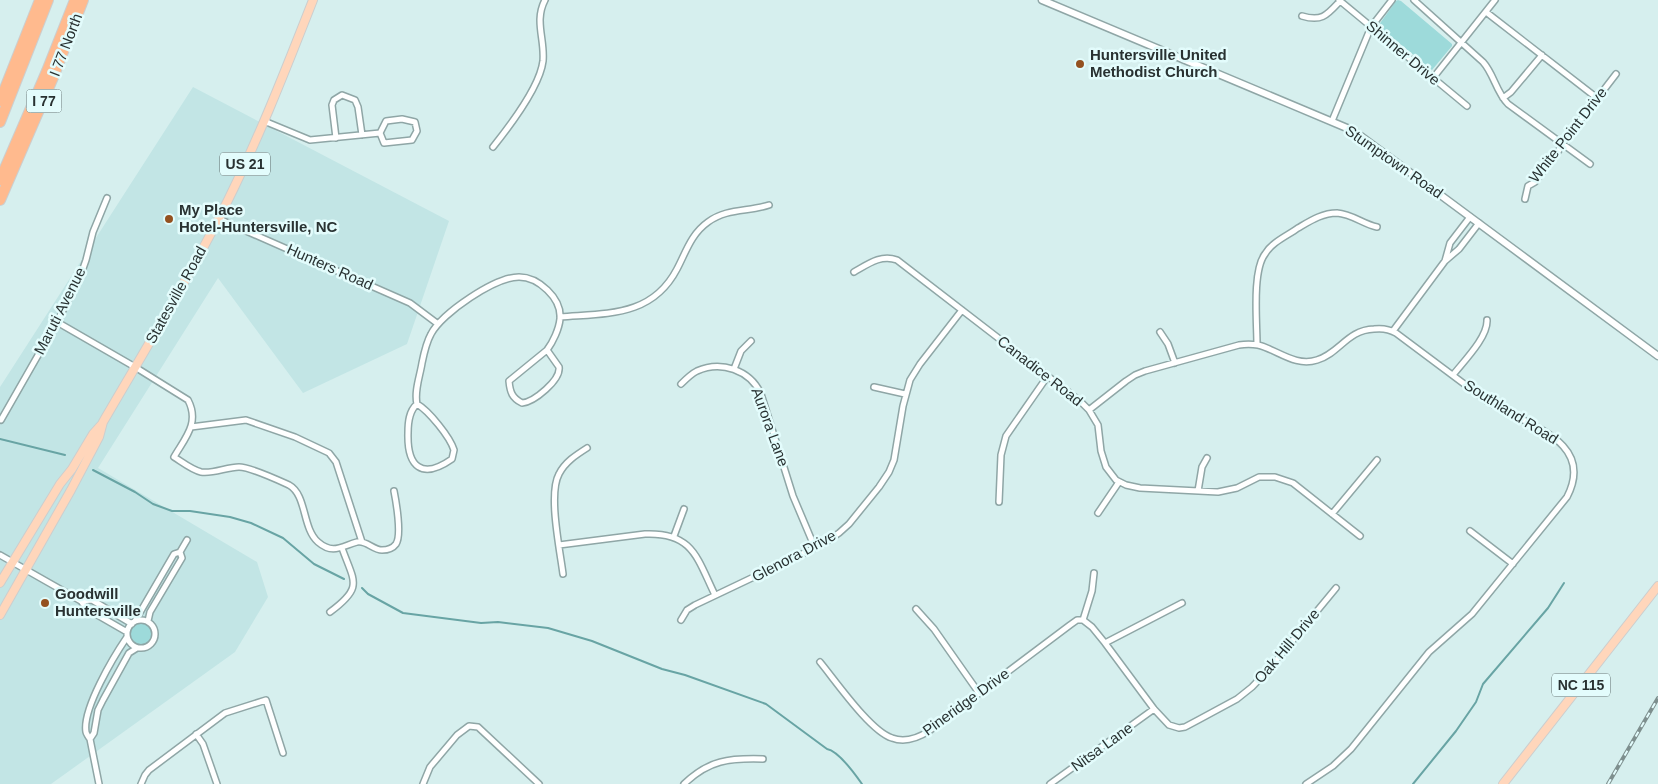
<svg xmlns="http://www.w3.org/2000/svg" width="1658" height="784" viewBox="0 0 1658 784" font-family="Arial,sans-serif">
  <rect width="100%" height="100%" fill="#d6efee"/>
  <path fill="#c2e5e5" d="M193 87 449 221 407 344 303 393 218 278 98 468 257 562 268 597 235 652 51 784H0V387Z"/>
  <path fill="#9ddada" d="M1398 0 1401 1 1452 44V46L1432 70 1378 26 1396 1Z
    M127 634a14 14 0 1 1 28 0a14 14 0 1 1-28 0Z"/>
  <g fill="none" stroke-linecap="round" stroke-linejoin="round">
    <path stroke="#68a4a4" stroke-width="2" d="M0 439 65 455
      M93 470 135 492 153 504 172 511H190L230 517 251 523 283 538 314 564 344 579
      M362 588 368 594 403 613 481 623 498 622 548 628 592 641 662 669 685 675 766 704 827 749C838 751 855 774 862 784
      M1413 784 1456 731 1476 702 1483 684 1548 608 1564 583"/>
    <defs>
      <path id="minor" d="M1339 0 1467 106
        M1414 0 1483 62C1494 74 1496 92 1508 104L1590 164
        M1486 12 1597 98
        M1302 16C1322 22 1327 15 1340 1
        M1433 78 1495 0
        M1503 98 1511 92 1542 55
        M264 121 310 140 380 133 384 143 412 140 417 131 415 122 402 119 386 121 380 133
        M1332 121 1371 27 1392 0
        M336 138 332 105 334 100 342 95 355 100 358 107 362 135
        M493 147C509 127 540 86 543 61 545 39 534 21 545 0
        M1525 199 1528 186 1535 182 1559 150 1563 143 1616 74
        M219 219 410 303 438 324
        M1445 261 1450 243 1470 217
        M854 272C868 264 881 254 897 260L1080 401 1089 410 1098 425 1101 451 1106 467 1116 480 1126 485 1140 488 1218 492 1237 488 1259 477H1275L1293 483 1360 536
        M560 317C607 313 652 317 677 269 686 252 691 234 708 222 727 208 748 212 769 205
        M57 322 135 367 188 400C200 423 185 438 174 457 182 462 192 470 201 472 213 474 227 467 239 467 250 467 278 480 289 485 307 495 302 528 318 542 333 555 342 546 357 542 366 540 373 550 382 550 387 550 393 548 396 544 402 535 396 501 394 491
        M1393 331 1445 261 1459 249 1479 223
        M1160 332 1168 344 1175 363
        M1257 345C1257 322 1252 271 1265 254 1272 242 1287 236 1298 228 1310 221 1322 213 1337 213 1352 214 1363 224 1377 227
        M547 350 559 367C561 380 534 402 522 403 512 398 510 392 509 381Z
        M734 369 741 351 751 341
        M1453 375C1464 361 1488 337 1487 320
        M681 384C686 379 691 374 697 371 721 360 750 370 761 394L793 496 815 548
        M874 387 905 394
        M417 404C414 391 420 376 422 363 424 353 426 343 431 334 442 313 495 277 519 277 538 277 562 298 560 319 559 329 553 342 547 350
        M417 404C429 411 450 437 454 450L452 459C422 480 407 467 408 433 408 422 409 411 417 404Z
        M1089 410 1126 381 1135 375 1145 371 1239 345C1245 344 1252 344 1258 345 1278 350 1295 367 1317 360 1340 353 1347 330 1374 329 1382 328 1389 329 1396 333L1487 401C1522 424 1597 439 1567 497L1472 614 1429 652 1351 749 1333 766 1306 784
        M1 420 57 322 80 277 86 260 93 232 107 198
        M191 427 246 420 295 437 329 453 336 462 362 542
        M1198 491 1202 467 1207 458
        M999 502 1001 455 1006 436 1047 377
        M1098 513 1119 482
        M1332 514 1377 460
        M1470 531 1513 564
        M674 536 684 509
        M559 545 645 534C693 532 697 558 715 595
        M180 552 187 540
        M0 555 81 601 87 609 127 632
        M563 574C560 550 548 494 559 474 565 462 576 455 587 448
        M81 601 92 600 132 624
        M916 609 934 629 979 693
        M330 612C364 587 354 582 342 548
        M127 634a14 14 0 1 1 28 0a14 14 0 1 1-28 0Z
        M681 620 687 610 695 605 823 544 839 533 849 524 879 487 889 472 894 460 903 406 910 380 920 364 962 310
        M1083 620 1092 627 1105 643 1154 709 1169 725 1179 728 1185 727 1200 719 1237 699 1252 687 1270 668 1336 588
        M1083 620 1092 591 1094 573
        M135 621 174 554 180 552 182 558 150 612 148 621
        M1105 643 1182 603
        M820 662C835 680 870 731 892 738 905 743 918 738 929 731L1070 625 1077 620H1083
        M196 734 203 744 217 784
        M90 739 94 733 98 710 103 700 129 653 137 648
        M99 784 90 739C89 738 86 733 86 732 82 709 114 656 127 637
        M141 784 145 775 149 770 225 713 266 700 283 753
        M423 784 430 767 457 735 469 726 478 727 539 784
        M684 784C709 760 729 758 763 759
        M1050 784 1154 709"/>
      <path id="tertiary" d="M1042 0 1354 131 1658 356"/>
      <path id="primary" d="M0 583 60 484 72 469 93 434 102 424
        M0 615 71 490 99 437 103 422C142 355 183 288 219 218 255 148 284 74 313 0
        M1503 784 1658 586"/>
      <path id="motorway" d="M0 101 40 0
        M0 122 48 0
        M0 180 47 71 75 0
        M0 200 54 75 83 0"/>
    </defs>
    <use href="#minor" stroke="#8fa6a6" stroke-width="8"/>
    <use href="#tertiary" stroke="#8fa6a6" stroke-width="9"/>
    <use href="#primary" stroke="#cccece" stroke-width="10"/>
    <use href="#motorway" stroke="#cccece" stroke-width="12"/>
    <use href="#minor" stroke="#fff" stroke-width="5"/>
    <use href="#tertiary" stroke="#fff" stroke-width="6"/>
    <use href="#primary" stroke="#ffd6bb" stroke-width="8"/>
    <use href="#motorway" stroke="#ffba8e" stroke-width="10"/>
    <defs>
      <path id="rail" d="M1608 784 1658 698"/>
    </defs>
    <use href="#rail" stroke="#7e8f8e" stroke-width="4"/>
    <use href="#rail" stroke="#e3fcfc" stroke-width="2" stroke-dasharray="5.5" stroke-linecap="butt"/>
  </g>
  <g fill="#945120" stroke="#e3fcfc" stroke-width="2">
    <circle cx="1080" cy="64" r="5"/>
    <circle cx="169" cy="219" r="5"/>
    <circle cx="45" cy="603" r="5"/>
  </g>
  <g text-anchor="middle" stroke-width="5" stroke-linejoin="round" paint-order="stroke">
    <g fill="#e3fcfc" stroke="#616f6f" stroke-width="1">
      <rect x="26.5" y="89.5" width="35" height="23" rx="4"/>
      <rect x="220" y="152.5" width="50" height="23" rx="4"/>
      <rect x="1552" y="673.5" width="58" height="23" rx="4"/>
    </g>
    <g font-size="14" font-weight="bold" fill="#293232">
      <text x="44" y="106">I 77</text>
      <text x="245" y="169">US 21</text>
      <text x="1581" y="690">NC 115</text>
    </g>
    <g font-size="15" fill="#293232" stroke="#e3fcfc">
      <text transform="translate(66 45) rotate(-69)" y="5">I 77 North</text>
      <text transform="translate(1403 53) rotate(40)" y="5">Shinner Drive</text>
      <text transform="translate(1568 135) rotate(-52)" y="5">White Point Drive</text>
      <text transform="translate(1394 162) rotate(35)" y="5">Stumptown Road</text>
      <text transform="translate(330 267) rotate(24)" y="5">Hunters Road</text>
      <text transform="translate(176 295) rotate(-61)" y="5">Statesville Road</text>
      <text transform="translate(60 311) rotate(-63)" y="5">Maruti Avenue</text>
      <text transform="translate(1040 371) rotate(38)" y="5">Canadice Road</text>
      <text transform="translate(1511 412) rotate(32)" y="5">Southland Road</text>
      <text transform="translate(770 427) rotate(70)" y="5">Aurora Lane</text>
      <text transform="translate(794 556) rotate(-28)" y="5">Glenora Drive</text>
      <text transform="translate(1287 646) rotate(-50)" y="5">Oak Hill Drive</text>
      <text transform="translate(966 702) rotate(-36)" y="5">Pineridge Drive</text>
      <text transform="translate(1102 747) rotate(-36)" y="5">Nitsa Lane</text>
    </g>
    <g font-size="15" font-weight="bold" fill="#293232" stroke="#e3fcfc" text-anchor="start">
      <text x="1090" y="60">Huntersville United<tspan x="1090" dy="17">Methodist Church</tspan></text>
      <text x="179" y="215">My Place<tspan x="179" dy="17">Hotel-Huntersville, NC</tspan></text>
      <text x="55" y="599">Goodwill<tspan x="55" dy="17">Huntersville</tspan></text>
    </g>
  </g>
</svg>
